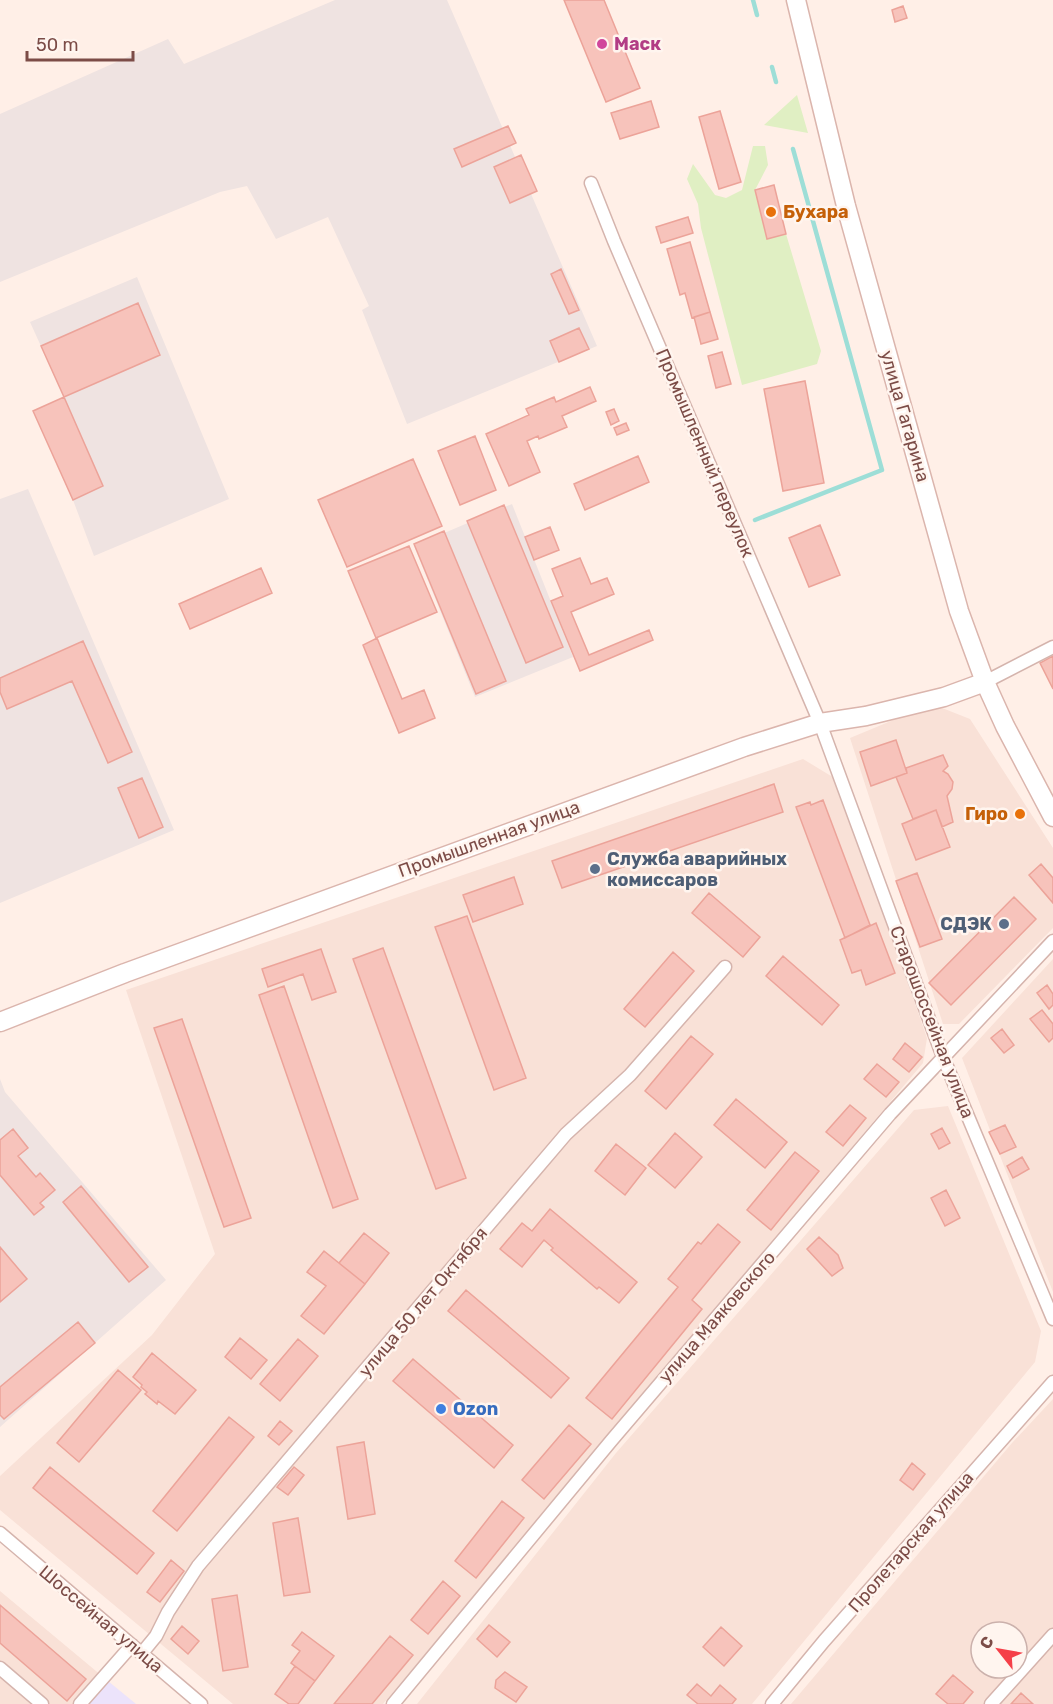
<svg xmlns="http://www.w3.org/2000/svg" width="1053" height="1704" viewBox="0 0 1053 1704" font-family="Rubik,sans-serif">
  <rect width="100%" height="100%" fill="#ffefe7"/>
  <path fill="#f9e1d7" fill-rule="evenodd" d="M932 704 970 719 1053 848V928L959 1024H943L850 738Z
    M803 759 836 779 927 1038 923 1063 383 1704H233L0 1510V1476L152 1335 215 1254 126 990Z
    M1053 959V1292L962 1058Z
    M948 1106 1041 1331 1035 1362 752 1704H417L616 1453 914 1110Z
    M1053 1399V1704H791L1012 1443ZM981 1632H1017V1668H981Z
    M0 1591 108 1681 88 1704H0Z"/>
  <path fill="#efe3e1" d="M335 0H447L597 346 407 424 362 310 369 306 328 217 276 239 247 186 220 192 0 282V114L168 39 184 64Z
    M137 277 229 499 94 556 73 500 33 411 64 397 30 322Z
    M28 489 174 830 0 903V499Z
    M512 504 573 657 475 697 414 546Z
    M0 1079 5 1092 166 1280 0 1427Z"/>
  <path fill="#ece3fb" d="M108 1681 136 1704H88Z"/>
  <path fill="#e0efc3" d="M797 95 808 133 764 125Z
    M753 146H765L768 165 755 190 767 239 786 234 821 351 817 364 742 385 701 228 698 204 687 179 693 164 715 195 726 198 742 190Z"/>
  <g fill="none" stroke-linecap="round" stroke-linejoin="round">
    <path stroke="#9dded7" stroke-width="4.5" d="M753 0 757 15
      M772 67 776 82
      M755 520 882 470 793 149"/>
  </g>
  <path fill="#f7c3bb" stroke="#eca399" stroke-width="1.5" d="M564 0H604L640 88 606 102Z
    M903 6 907 18 895 22 892 10Z
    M651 101 659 127 620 139 611 113Z
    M720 111 741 182 719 189 699 117Z
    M508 126 516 143 462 167 454 149Z
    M521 155 537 191 510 203 494 167Z
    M774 185 786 234 767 239 755 190Z
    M688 217 693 233 661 243 656 227Z
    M690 242 710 312 692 318 685 293 680 295 667 249Z
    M561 269 579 310 569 314 551 274Z
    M138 303 160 355 64 397 41 346Z
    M710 312 718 339 701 344 694 317Z
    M579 328 589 349 559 362 550 341Z
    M722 352 731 384 716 388 708 356Z
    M805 381 824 483 783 491 764 389Z
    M590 387 596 401 562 416 567 427 539 439 538 436 527 441 540 472 509 486 486 434 529 415 526 409 554 397 556 402Z
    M64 397 103 486 73 500 33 411Z
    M614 409 619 421 611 425 606 412Z
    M626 423 629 430 617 435 614 428Z
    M475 436 496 490 460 505 438 451Z
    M638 456 649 482 585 510 574 484Z
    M413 459 442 526 347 567 318 500Z
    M504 505 563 647 526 663 467 521Z
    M820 525 840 575 809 587 789 538Z
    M550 527 559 550 534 560 525 537Z
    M444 531 506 681 476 694 414 544Z
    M409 546 437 612 376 638 348 571Z
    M580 558 591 584 607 578 614 594 571 612 589 655 649 630 653 640 580 671 551 601 563 596 552 569Z
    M261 568 272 593 190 629 179 604Z
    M377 638 402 699 424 690 435 718 399 733 363 645Z
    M83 641 132 752 108 763 72 681 7 709 0 692V678Z
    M1053 656V689L1040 663Z
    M896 740 907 773 871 786 860 752Z
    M943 755 948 766 943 771 948 774 953 782 952 789 947 796 953 822 942 827 936 810 913 819 896 777 907 773 906 768Z
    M142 778 163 827 139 838 118 788Z
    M774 784 783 812 562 888 552 861Z
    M823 800 870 925 845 938 796 807 810 802 811 805Z
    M936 810 950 847 916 860 902 824Z
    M1041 864 1053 878V903L1029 875Z
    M917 873 942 939 920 947 896 881Z
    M514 877 523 904 473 922 463 895Z
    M709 893 760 937 743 957 692 913Z
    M1014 897 1036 919 951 1005 929 983Z
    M467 916 526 1078 494 1090 435 927Z
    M876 923 895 973 866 985 861 970 852 973 840 940Z
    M383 948 466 1178 436 1189 353 959Z
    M321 949 336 992 312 1000 303 974 268 987 262 969Z
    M673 952 694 971 645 1027 624 1009Z
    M783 956 839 1005 822 1025 766 976Z
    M1047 985 1053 994V1005L1049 1009 1037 993Z
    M284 986 358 1199 333 1208 259 995Z
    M1042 1010 1053 1024V1038L1049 1042 1030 1019Z
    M182 1019 251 1218 224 1227 154 1028Z
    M1002 1029 1014 1045 1004 1053 991 1038Z
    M691 1036 713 1054 666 1109 645 1091Z
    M905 1043 922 1057 909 1072 893 1059Z
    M877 1064 899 1082 886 1097 864 1079Z
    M736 1099 787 1142 765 1168 714 1125Z
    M850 1105 866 1118 843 1146 826 1132Z
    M1005 1125 1016 1147 1000 1154 989 1132Z
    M942 1128 950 1143 939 1149 931 1134Z
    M13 1129 28 1148 18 1156 36 1177 40 1173 55 1190 40 1203 44 1207 34 1215 0 1175V1140Z
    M675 1133 702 1157 675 1188 648 1165Z
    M616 1144 646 1168 625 1195 595 1171Z
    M795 1152 819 1171 771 1230 747 1210Z
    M1022 1157 1029 1169 1013 1178 1007 1166Z
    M81 1186 148 1267 129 1282 63 1202Z
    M946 1190 960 1218 945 1226 931 1198Z
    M550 1209 637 1282 619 1303 599 1287 597 1289 551 1250 553 1248 544 1240 522 1267 500 1249 522 1223 532 1231Z
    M718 1224 740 1242 692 1300 702 1309 612 1419 586 1398 678 1287 668 1279 698 1242 701 1244Z
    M364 1233 389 1253 365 1284 339 1263Z
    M819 1237 838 1255 843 1268 832 1276 807 1249Z
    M0 1247 27 1279 0 1302Z
    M324 1251 365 1284 324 1334 301 1316 326 1286 307 1272Z
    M466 1290 569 1378 551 1398 448 1311Z
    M78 1322 95 1343 4 1419 0 1415V1387Z
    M240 1338 267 1360 251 1379 225 1357Z
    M298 1339 318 1356 280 1401 260 1384Z
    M152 1353 196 1390 175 1414 158 1401 157 1404 145 1394 147 1392 141 1387 142 1385 133 1377Z
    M413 1359 513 1445 494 1468 393 1381Z
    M118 1370 141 1390 79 1462 57 1443Z
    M229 1417 254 1437 177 1531 153 1511Z
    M280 1421 292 1431 279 1445 268 1436Z
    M569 1425 591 1444 544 1499 522 1480Z
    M364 1442 375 1514 348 1519 337 1447Z
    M912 1463 925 1474 913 1490 900 1480Z
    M50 1467 154 1553 137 1574 33 1488Z
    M294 1467 304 1475 288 1495 277 1487Z
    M502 1501 524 1518 476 1578 455 1561Z
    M298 1518 310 1592 284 1596 273 1523Z
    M171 1560 184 1571 160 1602 147 1592Z
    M443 1581 460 1596 428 1634 411 1620Z
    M237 1595 248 1667 223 1671 212 1599Z
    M0 1605 86 1679 67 1701 0 1643Z
    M489 1625 510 1642 497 1657 477 1639Z
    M182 1626 199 1641 188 1654 171 1639Z
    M721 1627 742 1646 724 1666 703 1647Z
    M302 1632 334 1656 315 1681 291 1663 300 1651 292 1645Z
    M390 1636 413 1655 372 1704H334Z
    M295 1666 315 1681 298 1704H289L275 1694Z
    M505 1672 527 1687 516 1702 495 1688 496 1680Z
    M953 1675 973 1692 963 1704H948L936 1694Z
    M697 1684 711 1696 720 1685 736 1699 732 1704H698L687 1695Z
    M1021 1693 1033 1704H1011Z"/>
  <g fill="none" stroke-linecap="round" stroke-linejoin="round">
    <defs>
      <path id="street" d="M591 183 614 241 820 723 943 1057 1053 1319
        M985 682 1053 647
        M0 1533 201 1704
        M142 1653 156 1636 168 1612 198 1566 227 1532 566 1134 630 1075 725 967
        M0 1668 42 1704
        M80 1704 132 1645
        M393 1704 611 1441 890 1114 1053 941
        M772 1704 824 1641 1053 1382
        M991 1704 1053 1635"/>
      <path id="secondary" d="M796 0 846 206 959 611 985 682 1005 726 1053 817
        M0 1022 125 973 744 747 820 723 866 716 944 697 985 682"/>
    </defs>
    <use href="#street" stroke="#d5b4ad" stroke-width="15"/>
    <use href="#secondary" stroke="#dbb5ad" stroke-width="21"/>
    <use href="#street" stroke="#fff" stroke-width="12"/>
    <use href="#secondary" stroke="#fff" stroke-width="18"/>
  </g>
  <circle fill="#d1479c" stroke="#fff5ef" stroke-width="2" cx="602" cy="44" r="6"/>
  <g fill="#e8710a" stroke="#fff5ef" stroke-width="2">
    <circle cx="771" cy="212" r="6"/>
    <circle cx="1020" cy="814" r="6"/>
  </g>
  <g fill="#5c6f8a" stroke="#fff5ef" stroke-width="2">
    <circle cx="595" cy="869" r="6"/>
    <circle cx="1004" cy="924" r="6"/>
  </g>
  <circle fill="#3f7fe0" stroke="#fff5ef" stroke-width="2" cx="441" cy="1409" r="6"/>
  <g text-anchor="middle" stroke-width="5" stroke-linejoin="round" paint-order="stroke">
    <g font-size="18" font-weight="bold" fill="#b23c85" stroke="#fff5ef" text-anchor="start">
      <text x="614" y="50">Маск</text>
    </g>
    <g font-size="18" font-weight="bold" fill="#c56008" stroke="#fff5ef" text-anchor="start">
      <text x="783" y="218">Бухара</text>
      <text x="1008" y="820" text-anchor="end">Гиро</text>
    </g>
    <g font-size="18" fill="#7c4c47" stroke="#fff5ef">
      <text transform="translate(905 416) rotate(74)" y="6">улица Гагарина</text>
      <text transform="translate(705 453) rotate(67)" y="6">Промышленный переулок</text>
      <text transform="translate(489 839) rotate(-20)" y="6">Промышленная улица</text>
      <text transform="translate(932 1022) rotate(69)" y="6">Старошоссейная улица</text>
      <text transform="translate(423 1302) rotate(-50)" y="6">улица 50 лет Октября</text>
      <text transform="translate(717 1317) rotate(-49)" y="6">улица Маяковского</text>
      <text transform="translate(911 1542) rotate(-49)" y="6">Пролетарская улица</text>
      <text transform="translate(101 1619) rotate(40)" y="6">Шоссейная улица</text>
    </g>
    <g font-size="18" font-weight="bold" fill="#4e5e75" stroke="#fff5ef" text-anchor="start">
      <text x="607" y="865">Служба аварийных<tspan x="607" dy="21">комиссаров</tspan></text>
      <text x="992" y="930" text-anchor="end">СДЭК</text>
    </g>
    <g font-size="18" font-weight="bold" fill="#366cbe" stroke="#fff5ef" text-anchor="start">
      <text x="453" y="1415">Ozon</text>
    </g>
  </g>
  <g transform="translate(999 1650) rotate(301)"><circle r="28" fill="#fff5ef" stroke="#cbb1ac" stroke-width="1.5"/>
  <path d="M0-4.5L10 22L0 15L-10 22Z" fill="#f53f48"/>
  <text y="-9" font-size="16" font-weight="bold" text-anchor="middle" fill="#7c4c47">С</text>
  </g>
  <path d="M27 51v9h106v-9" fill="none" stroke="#7c4c47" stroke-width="3"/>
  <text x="36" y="51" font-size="18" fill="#7c4c47" stroke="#fff5ef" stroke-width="4.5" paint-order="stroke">50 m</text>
</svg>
